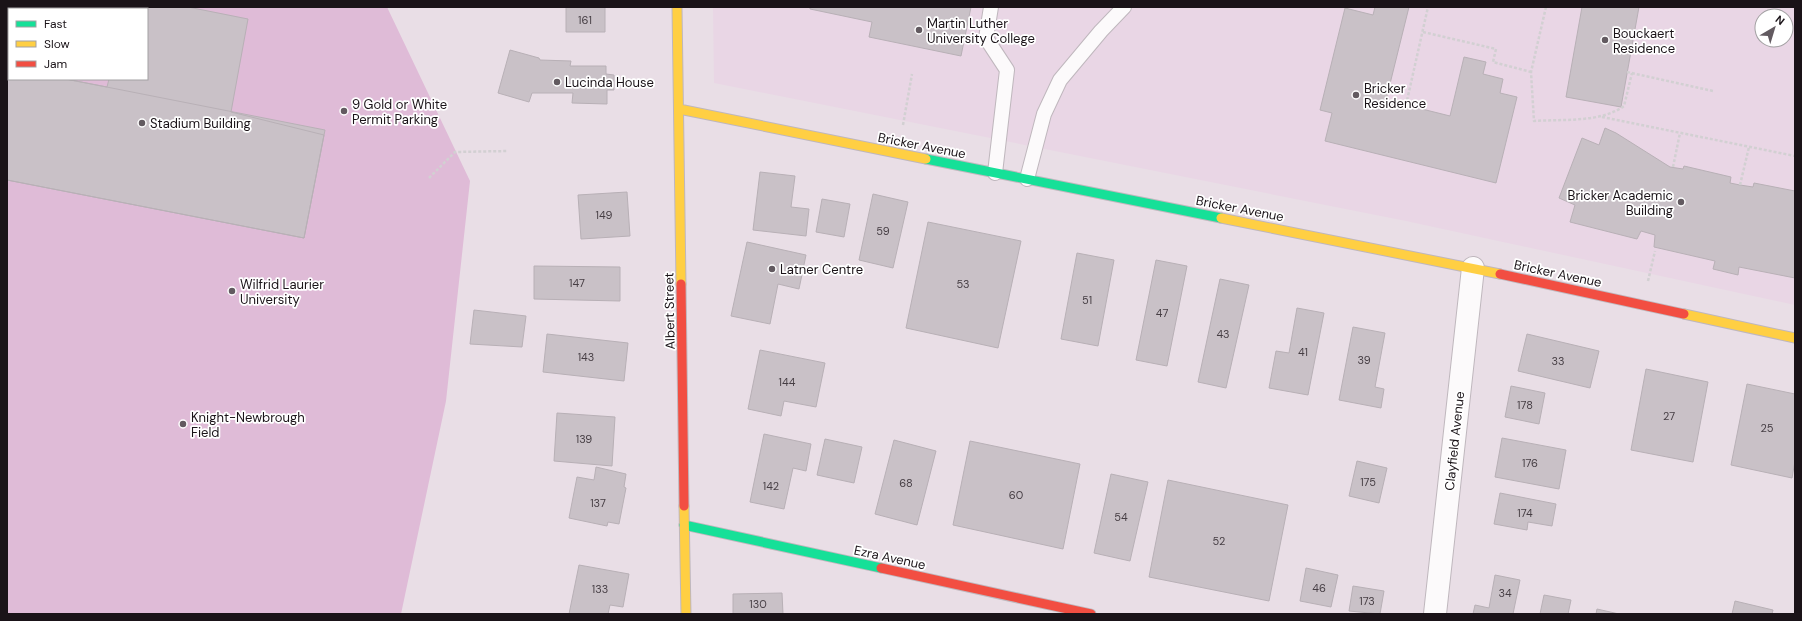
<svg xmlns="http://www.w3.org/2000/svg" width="1802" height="621" viewBox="0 0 1802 621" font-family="'DM Sans',sans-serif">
  <rect width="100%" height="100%" fill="#e9dee6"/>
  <path fill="#e9d6e5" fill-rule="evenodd" d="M713 7H1795V305L1406 221 714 83ZM1762 16H1786V40H1762Z"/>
  <path fill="#dfbbd7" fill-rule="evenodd" d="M7 7H387L470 181 446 401 401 614H7ZM9 9H147V79H9Z"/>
  <path fill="#c9c1c7" stroke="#b8b0b6" d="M124 7H188L248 19 231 112 324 135 304 238 7 180V67L9 68V79H65L107 87 109 79H147V9H124Z
    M566 7H605V32H566Z
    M810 7H971L961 56 869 37 872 22 810 9Z
    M1375 7H1409L1386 100 1450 116 1464 57 1486 62 1483 74 1503 79 1500 93 1517 97 1496 183 1325 141 1332 113 1320 110 1345 8 1373 15Z
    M1582 7H1639L1621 107 1566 97Z
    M510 50 539 58 540 60 571 61 570 66H606V74L614 75V90H607V104L572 103 573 93H532L529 102 498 93Z
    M7 67 9 68V79H66L325 130 304 238 7 180Z
    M1605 128 1616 133 1670 167 1683 169 1684 166 1731 177 1730 183 1740 185 1753 187 1754 183 1795 191V278L1739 267 1738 275 1713 269 1715 261 1654 247 1655 235 1641 231 1637 239 1570 222 1575 205 1559 198 1582 138 1599 145Z
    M760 172 795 176 791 207 809 209 806 236 753 230Z
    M627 192 630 236 581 239 578 195Z
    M873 194 908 202 893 268 859 260Z
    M822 199 850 204 844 237 816 232Z
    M928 222 1021 241 998 348 906 328Z
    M747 242 806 255 799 289 778 284 770 324 731 316Z
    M1077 253 1114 260 1098 346 1061 339Z
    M1156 260 1187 266 1167 366 1136 360Z
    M534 266 620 267V301L534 299Z
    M1220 279 1249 285 1226 388 1198 382Z
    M1297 308 1324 313 1308 395 1269 388 1276 351 1289 353Z
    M474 310 526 316 522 347 470 344Z
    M1353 327 1385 333 1375 387 1384 389 1381 408 1339 400Z
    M547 334 628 343 624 381 543 372Z
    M1527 334 1599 351 1590 388 1518 371Z
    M760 350 825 363 816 407 784 401 781 416 748 409Z
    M1646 369 1708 382 1693 462 1631 450Z
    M1747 384 1795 394V461L1792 478 1731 465Z
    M1511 386 1545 393 1539 424 1505 417Z
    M557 413 615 417 612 466 554 461Z
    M764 434 811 444 806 471 793 468 784 509 750 502Z
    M1502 438 1566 450 1559 489 1495 477Z
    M825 439 862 447 854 483 817 475Z
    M894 440 936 451 917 525 875 514Z
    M970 441 1080 464 1063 549 953 525Z
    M1357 461 1387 468 1379 503 1349 496Z
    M596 467 626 474 624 487 626 488 619 524 608 522 607 526 569 518 577 477 594 480Z
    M1111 474 1148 482 1130 561 1094 553Z
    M1168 480 1288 505 1269 601 1149 577Z
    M1500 493 1556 504 1552 526 1528 522 1527 530 1494 524Z
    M579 565 629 574 623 607 610 605 608 614H569Z
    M1306 568 1338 575 1331 607 1300 601Z
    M1495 575 1520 580 1513 614H1473L1475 605 1489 608Z
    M1353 586 1384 591 1380 614 1349 611Z
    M782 593 783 614H733V594Z
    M1544 595 1571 600 1568 614H1540Z
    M1735 601 1773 610 1772 614H1732Z
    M1597 609 1619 614H1596Z"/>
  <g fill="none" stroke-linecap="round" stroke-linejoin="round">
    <defs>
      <path id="lane" d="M991 7 986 38 1007 70 995 173
        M1027 179 1044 114 1060 80 1101 31 1124 7"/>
      <path id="street" d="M1435 614 1473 268"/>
      <path id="fast" d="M926 159 1221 218
        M684 525 881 568"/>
      <path id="slow" d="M677 7 681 284
        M679 109 926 159
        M1221 218 1500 274
        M1684 314 1795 338
        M684 506 686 614"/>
      <path id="jam" d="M1500 274 1684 314
        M681 284 684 506
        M881 568 1091 614"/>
    </defs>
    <use href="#lane" stroke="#bfb7bd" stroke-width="16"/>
    <use href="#street" stroke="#bfb7bd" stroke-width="24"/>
    <use href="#fast" stroke="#bfb7bd" stroke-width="11"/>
    <use href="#slow" stroke="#bfb7bd" stroke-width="11"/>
    <use href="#jam" stroke="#bfb7bd" stroke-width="11"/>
    <path stroke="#d2d0d2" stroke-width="2.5" stroke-dasharray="3 2" stroke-linecap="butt" d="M1546 7 1531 72 1534 121C1562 119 1601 123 1624 106L1632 73
      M1423 32 1496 49 1493 62 1531 72
      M1627 72 1713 91
      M1406 105 1428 7
      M1602 117 1795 156
      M903 125 912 74
      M1673 167 1680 133
      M429 178 455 152 508 151
      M1740 185 1749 147
      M1648 281 1655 251"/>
    <use href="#lane" stroke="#fcfafb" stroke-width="14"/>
    <use href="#street" stroke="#fcfafb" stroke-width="22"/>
    <use href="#fast" stroke="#16e098" stroke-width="9"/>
    <use href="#slow" stroke="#ffcf43" stroke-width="9"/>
    <use href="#jam" stroke="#f24e42" stroke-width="9"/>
  </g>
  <g fill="#625a60" stroke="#fff" stroke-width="1.5">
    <circle cx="919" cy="30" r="4"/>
    <circle cx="1605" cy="40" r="4"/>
    <circle cx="557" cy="82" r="4"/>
    <circle cx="1356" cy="95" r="4"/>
    <circle cx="344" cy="111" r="4"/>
    <circle cx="142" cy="123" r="4"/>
    <circle cx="1681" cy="202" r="4"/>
    <circle cx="772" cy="269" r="4"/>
    <circle cx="232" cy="291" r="4"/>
    <circle cx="183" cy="424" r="4"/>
  </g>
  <g text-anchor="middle" stroke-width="3.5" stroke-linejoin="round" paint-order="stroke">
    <g font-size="11" fill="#463e44">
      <text x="585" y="24">161</text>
      <text x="604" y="219">149</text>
      <text x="883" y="235">59</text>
      <text x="577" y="287">147</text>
      <text x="963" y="288">53</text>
      <text x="1087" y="304">51</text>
      <text x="1162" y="317">47</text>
      <text x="1223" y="338">43</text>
      <text x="1303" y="356">41</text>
      <text x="586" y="361">143</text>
      <text x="1364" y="364">39</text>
      <text x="1558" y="365">33</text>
      <text x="787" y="386">144</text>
      <text x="1525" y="409">178</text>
      <text x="1669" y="420">27</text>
      <text x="1767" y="432">25</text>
      <text x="584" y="443">139</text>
      <text x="1530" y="467">176</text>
      <text x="1368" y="486">175</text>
      <text x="906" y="487">68</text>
      <text x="771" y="490">142</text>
      <text x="1016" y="499">60</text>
      <text x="598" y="507">137</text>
      <text x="1525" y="517">174</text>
      <text x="1121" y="521">54</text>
      <text x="1219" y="545">52</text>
      <text x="1319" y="592">46</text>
      <text x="600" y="593">133</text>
      <text x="1505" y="597">34</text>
      <text x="1367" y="605">173</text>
      <text x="758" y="608">130</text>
    </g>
    <g font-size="13" fill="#1a1318" stroke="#fff" text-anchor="start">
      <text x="927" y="28">Martin Luther<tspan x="927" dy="15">University College</tspan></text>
      <text x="1613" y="38">Bouckaert<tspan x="1613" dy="15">Residence</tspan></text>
      <text x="565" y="87">Lucinda House</text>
      <text x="1364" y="93">Bricker<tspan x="1364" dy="15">Residence</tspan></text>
      <text x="352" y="109">9 Gold or White<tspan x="352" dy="15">Permit Parking</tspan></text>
      <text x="150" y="128">Stadium Building</text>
      <text x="1673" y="200" text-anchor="end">Bricker Academic<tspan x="1673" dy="15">Building</tspan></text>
      <text x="780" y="274">Latner Centre</text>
      <text x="240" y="289">Wilfrid Laurier<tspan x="240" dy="15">University</tspan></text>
      <text x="191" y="422">Knight-Newbrough<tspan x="191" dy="15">Field</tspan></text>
    </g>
    <g font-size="13" fill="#1a1318" stroke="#fff">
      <text transform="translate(922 145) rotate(11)" y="5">Bricker Avenue</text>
      <text transform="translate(1240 208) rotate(11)" y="5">Bricker Avenue</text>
      <text transform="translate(1558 273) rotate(12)" y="5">Bricker Avenue</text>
      <text transform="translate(669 311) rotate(-91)" y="5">Albert Street</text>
      <text transform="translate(1454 441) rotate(-84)" y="5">Clayfield Avenue</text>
      <text transform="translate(890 557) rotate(12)" y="5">Ezra Avenue</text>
    </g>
  </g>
  <rect width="1802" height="621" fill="none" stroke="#1a1318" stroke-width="16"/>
  <rect x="8" y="8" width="140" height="72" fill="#ffffff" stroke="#a3a1a3"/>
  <rect x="16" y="21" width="20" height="6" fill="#16e098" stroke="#a3a1a3"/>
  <text x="44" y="28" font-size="12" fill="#1a1318">Fast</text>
  <rect x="16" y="41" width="20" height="6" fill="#ffcf43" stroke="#a3a1a3"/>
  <text x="44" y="48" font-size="12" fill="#1a1318">Slow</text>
  <rect x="16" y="61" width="20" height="6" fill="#f24e42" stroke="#a3a1a3"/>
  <text x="44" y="68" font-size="12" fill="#1a1318">Jam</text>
  <g transform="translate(1774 28) rotate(38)"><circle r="19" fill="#ffffff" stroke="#a3a1a3"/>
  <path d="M0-3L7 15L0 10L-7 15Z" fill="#625a60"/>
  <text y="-6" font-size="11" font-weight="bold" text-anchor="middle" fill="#1a1318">N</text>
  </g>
</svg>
